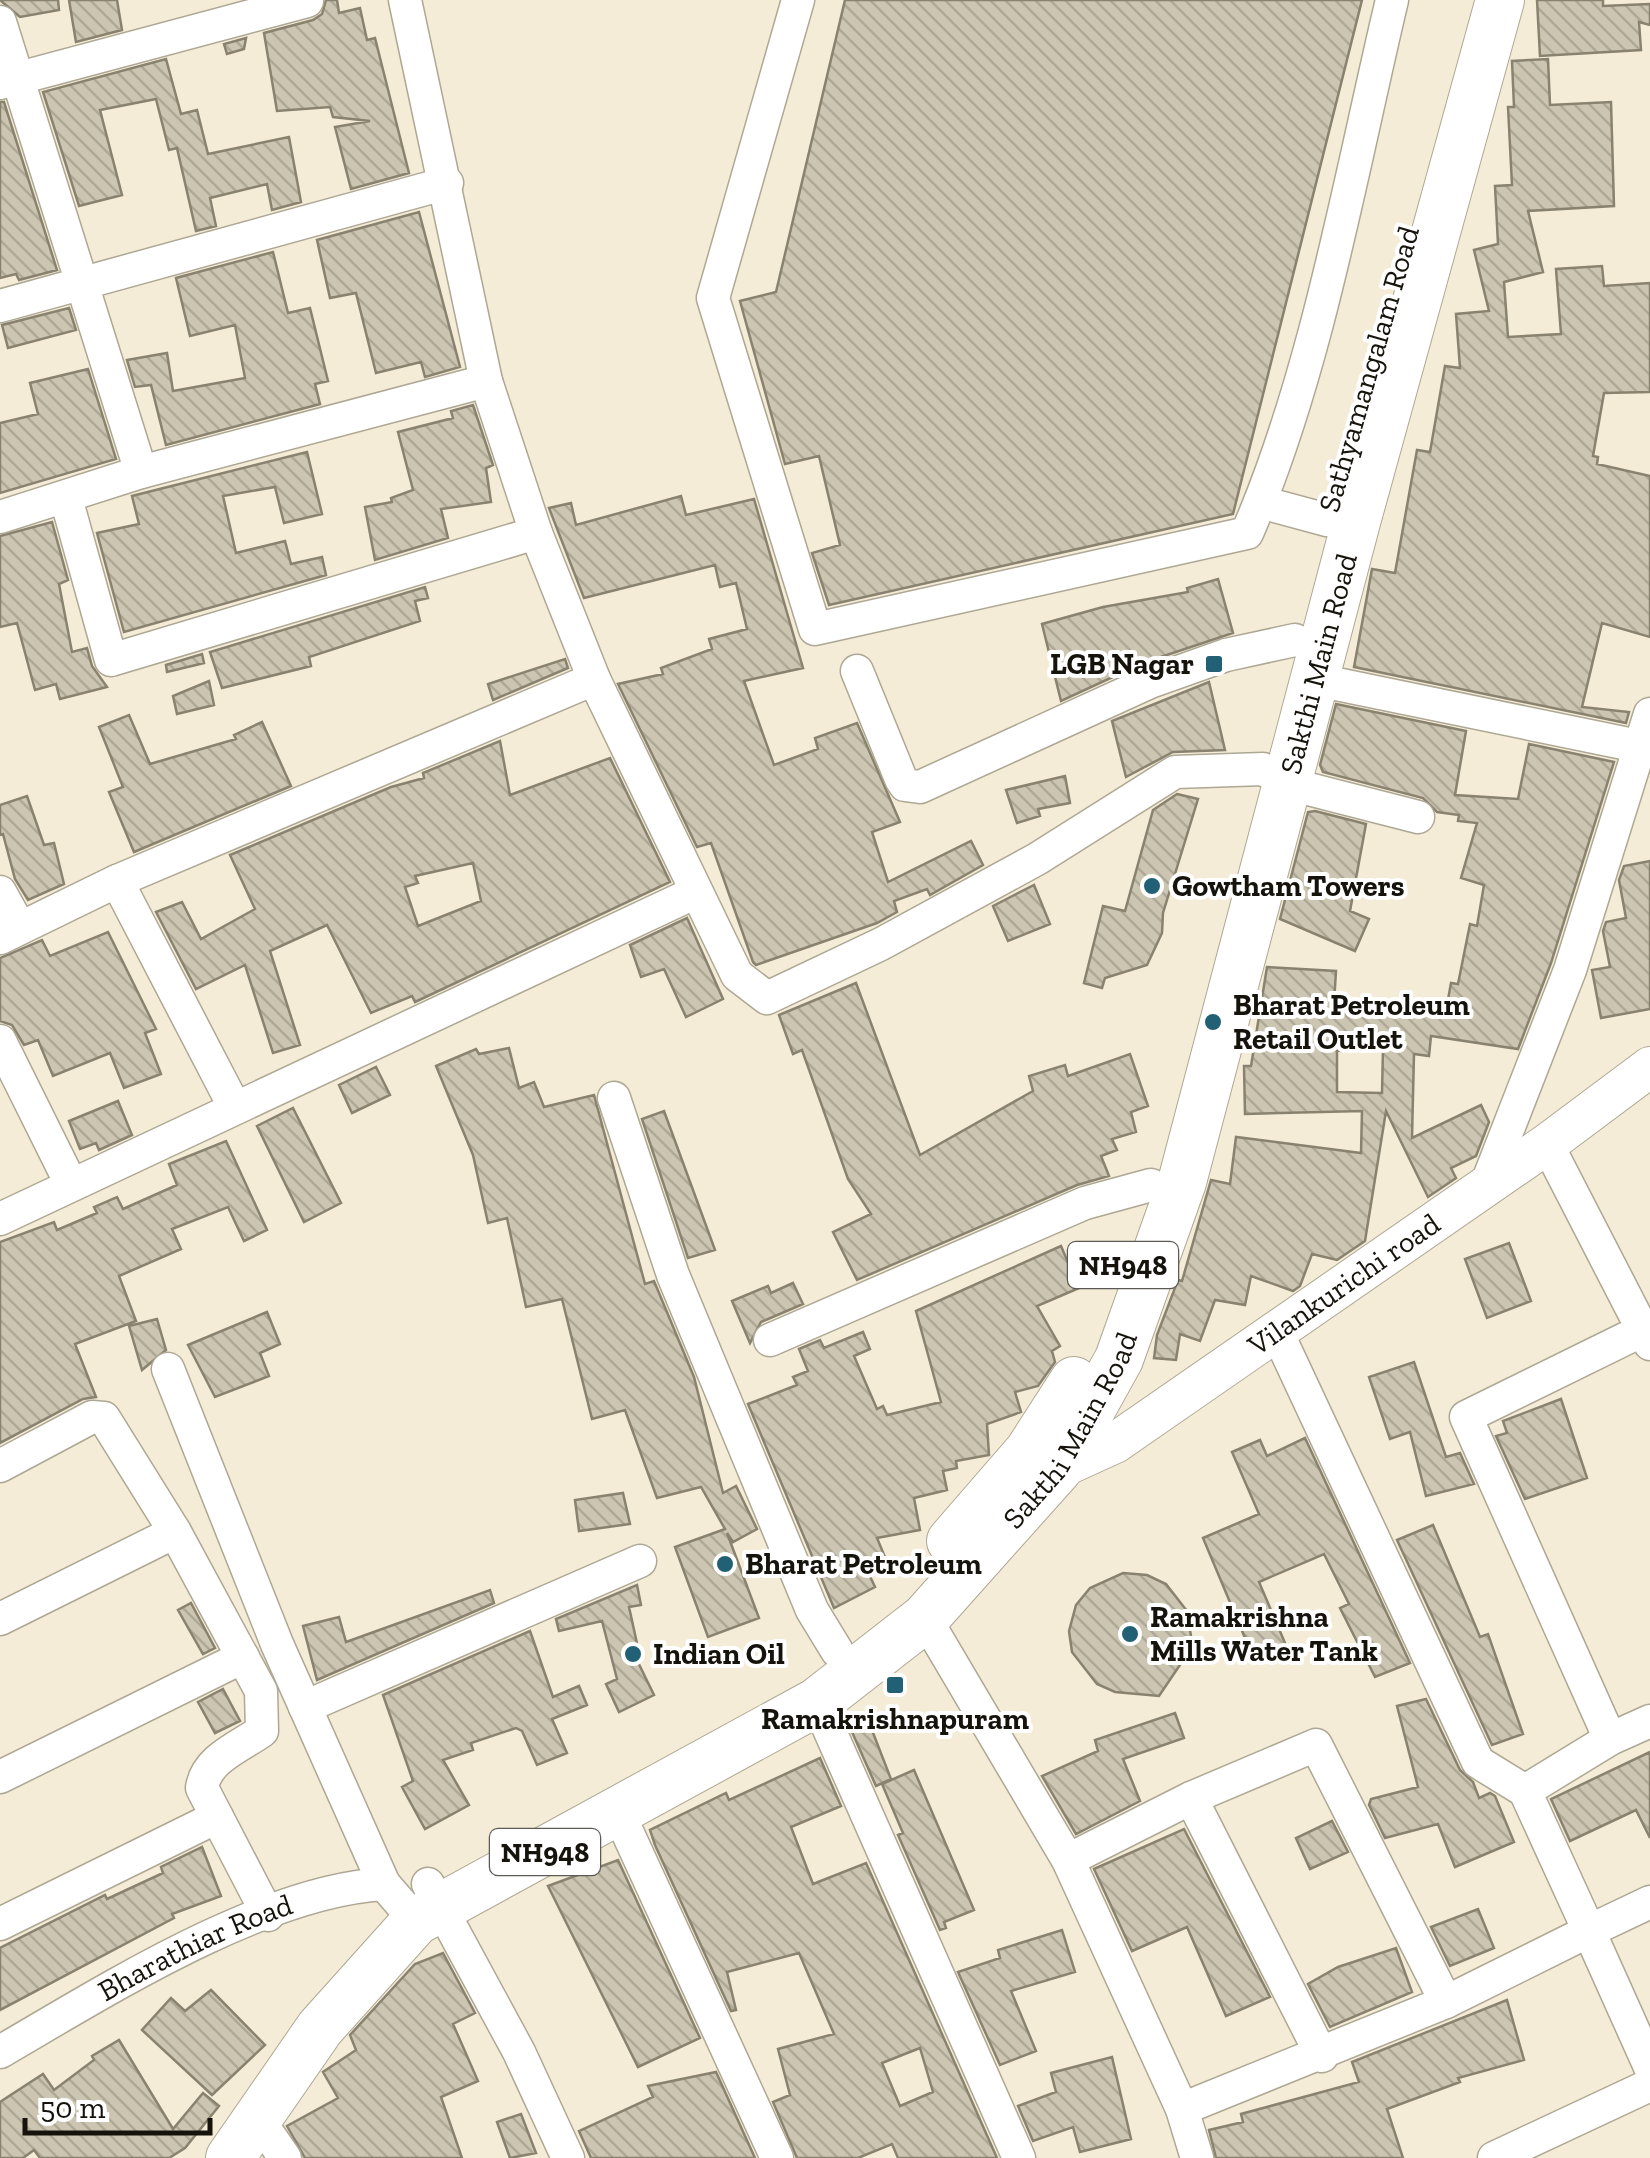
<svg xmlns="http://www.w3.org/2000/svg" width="1650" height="2158" viewBox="0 0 1650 2158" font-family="'Zilla Slab',serif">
  <defs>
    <pattern id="building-back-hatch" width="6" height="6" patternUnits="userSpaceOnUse" patternTransform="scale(2.5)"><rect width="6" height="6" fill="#ccc5b1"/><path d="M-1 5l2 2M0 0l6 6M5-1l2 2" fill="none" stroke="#aea897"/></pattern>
  </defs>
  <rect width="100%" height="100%" fill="#f4ecd7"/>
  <path fill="url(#building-back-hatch)" stroke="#89826f" stroke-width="2.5" fill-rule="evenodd" d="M0 0H58L59 10 20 17Z
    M69 0H117L122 30 76 42Z
    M326 0H337L339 13 360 8 367 40 375 38 409 173 351 189 335 127 370 121 333 117 330 107 277 111 264 33 313 20 322 14Z
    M845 0H1362L1233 514 829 605 812 553 840 545 819 456 785 464 740 301 776 292Z
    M1537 0H1603V6L1650 4V25L1639 22 1641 50 1540 56Z
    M246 38 244 49 227 54 224 44Z
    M166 59 181 114 197 110 208 154 289 137 301 202 272 210 267 184 210 198 216 226 196 231 177 148 169 150 156 99 100 110 122 195 79 206 43 92Z
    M1548 59 1550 105 1611 102 1614 206 1528 211 1543 272 1504 282 1508 337 1561 334 1556 269 1602 266 1604 286 1650 283V392L1604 393 1593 456 1598 457 1597 464 1650 476V637L1602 623 1582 707 1629 712 1626 723 1354 667 1372 569 1395 573 1417 450 1430 452 1445 366 1460 368 1456 314 1489 311 1474 250 1498 244 1495 186 1512 185 1508 107H1514L1512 61Z
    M0 102H4L57 270 19 280 16 274 0 278Z
    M419 212 460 367 425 377 421 362 376 373 356 293 330 298 317 240Z
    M273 252 288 313 310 308 328 381 315 384 320 404 166 445 151 385 135 387 127 360 167 353 173 391 245 378 235 325 190 336 176 278Z
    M69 308 76 330 8 348 2 325Z
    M88 369 116 459 0 493V423L38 414 30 383Z
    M473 405 493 465 486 468 491 502 441 509 448 538 375 560 365 507 392 502 391 498 413 490 398 432 453 418 451 411Z
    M307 452 322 514 284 523 275 487 223 496 236 553 285 541 291 564 322 557 326 575 124 632 97 533 139 524 132 496Z
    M681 496 686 515 754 499 803 668 744 681 774 765 818 749 815 738 857 723 900 822 872 832 888 882 971 841 983 865 930 895 927 889 894 901 897 912 877 923 756 965 753 962 711 843 697 847 618 684 663 674 661 668 712 649 709 639 747 629 736 583 720 587 715 565 584 598 549 508 571 503 576 525Z
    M52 522 68 580 59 584 72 652 87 648 92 666 107 687 60 699 56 684 35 690 17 623 0 627V536Z
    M1218 579 1233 633 1143 663 1061 701 1042 624 1103 607 1188 592 1187 588Z
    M425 587 428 598 415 601 420 621 309 657 311 666 222 688 210 652Z
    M202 654 204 663 167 672 166 665Z
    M565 659 568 668 493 700 488 684Z
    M209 681 214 705 177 714 173 696Z
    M1209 682 1225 750 1173 752 1126 777 1112 721Z
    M1336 704 1466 731 1455 795 1518 799 1529 744 1614 762 1551 963 1518 1049 1431 1036 1429 1056 1414 1054 1412 1138 1481 1105 1489 1122 1476 1156 1451 1168 1456 1178 1428 1197 1386 1111 1365 1241 1337 1260 1312 1254 1300 1286 1293 1291 1251 1276 1245 1305 1215 1300 1200 1341 1180 1334 1176 1360 1154 1358 1157 1335 1178 1280 1182 1281 1211 1180 1230 1184 1236 1137 1361 1153 1362 1111 1245 1114 1244 1066H1251L1267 967 1336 971 1334 1004 1445 1016 1451 983 1458 984 1470 924 1477 926 1484 885 1461 878 1477 823 1458 821 1459 815 1437 812 1423 798 1323 772 1320 765ZM1342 1045 1383 1049 1382 1093 1337 1092V1050L1341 1051Z
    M129 715 150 764 236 739 234 735 262 722 291 786 134 852 109 792 123 787 99 727Z
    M500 741 510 795 610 758 670 882 415 1002 412 996 371 1013 327 925 270 951 300 1045 273 1053 245 965 196 989 156 912 182 902 201 939 255 909 230 855 391 787 424 778 423 773ZM473 863 481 901 418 926 405 887 418 883 415 876Z
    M1065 776 1070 803 1038 809 1040 816 1017 823 1006 790Z
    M1177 794 1198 799 1163 913 1162 933 1147 965 1105 978 1102 988 1084 983 1103 906 1125 911 1153 810Z
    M27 796 44 845 54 843 64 884 28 900 15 879 3 834 0 835V805Z
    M1315 811 1366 824 1350 911 1369 919 1355 951 1280 919 1308 812Z
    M1650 861V1009L1601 1018 1592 970 1610 967 1603 931 1606 922 1626 918 1619 880 1624 866Z
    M1034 885 1050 924 1008 941 993 906Z
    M687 918 723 999 686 1017 664 969 641 977 630 945Z
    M108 932 156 1029 145 1033 161 1074 124 1088 110 1053 53 1076 38 1040 24 1045 12 1025 0 1021V958L42 940 50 956Z
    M856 983 920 1155 1033 1091 1029 1076 1065 1065 1068 1076 1130 1054 1148 1106 1131 1112 1136 1132 1112 1139 1117 1150 1101 1156 1109 1176 1077 1185 857 1280 833 1232 871 1214 848 1179 802 1050 793 1054 779 1015Z
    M509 1048 519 1088 534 1082 544 1107 594 1095 645 1284 654 1281 694 1377 723 1493 736 1486 757 1529 733 1542 727 1533 759 1618 708 1637 675 1547 725 1529 701 1487 657 1498 625 1410 592 1419 562 1299 526 1307 507 1218 488 1223 473 1155 436 1066 476 1049 479 1054Z
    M376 1067 390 1095 352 1113 339 1085Z
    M118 1101 132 1135 99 1150 96 1143 80 1149 69 1121Z
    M293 1108 341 1203 304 1222 257 1126Z
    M664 1111 715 1250 688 1258 642 1119Z
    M226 1141 267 1230 244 1241 228 1207 172 1229 181 1249 119 1276 136 1321 75 1344 96 1397 83 1399 0 1443V1242L54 1222 57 1230 97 1213 94 1207 117 1197 123 1209 177 1185 169 1164Z
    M1509 1243 1531 1301 1487 1318 1465 1259Z
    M1061 1246 1079 1288 1037 1306 1060 1346 1052 1351 1055 1362 1038 1386 1015 1392 1021 1412 987 1424 989 1455 956 1461 957 1468 943 1471 947 1490 914 1498 920 1530 877 1538 887 1562 867 1570 875 1587 834 1608 748 1404 797 1385 793 1377 808 1371 799 1349 820 1340 824 1348 863 1332 870 1349 854 1356 877 1409 883 1406 887 1415 941 1402 916 1311Z
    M793 1283 803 1304 761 1322 750 1343 732 1301 768 1286 771 1293Z
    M267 1312 280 1344 260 1353 269 1376 215 1397 188 1345Z
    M157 1319 166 1350 142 1370 129 1326Z
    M1414 1362 1446 1457 1460 1453 1474 1484 1426 1496 1410 1432 1390 1439 1369 1377Z
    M1561 1399 1587 1478 1525 1499 1496 1436 1507 1433 1503 1421Z
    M1305 1438 1410 1663 1375 1677 1340 1608 1349 1604 1324 1554 1259 1582 1285 1643 1253 1657 1203 1538 1259 1514 1232 1452 1260 1440 1267 1456Z
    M623 1493 630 1524 579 1531 575 1500Z
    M1433 1525 1480 1637 1488 1634 1523 1734 1492 1745 1397 1540Z
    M1123 1573 1147 1575 1166 1584 1187 1611 1191 1636 1186 1656 1159 1696 1115 1692 1097 1684 1072 1652 1069 1631 1076 1605 1090 1588Z
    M637 1585 641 1605 629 1607 638 1648 632 1650 654 1695 619 1712 606 1684 617 1679 602 1621 559 1631 556 1619Z
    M490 1590 494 1603 317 1680 303 1626 339 1617 346 1642Z
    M191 1603 215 1648 203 1654 178 1610Z
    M530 1631 553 1697 579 1686 587 1705 552 1719 567 1753 537 1765 522 1731 516 1728 471 1743 473 1750 443 1760 469 1805 425 1829 402 1787 413 1781 383 1695Z
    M223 1689 240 1721 215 1733 198 1702Z
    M1426 1699 1460 1770 1473 1782 1479 1798 1490 1793 1495 1796 1514 1842 1455 1867 1438 1824 1385 1838 1369 1805 1371 1799 1418 1787 1397 1706Z
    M1175 1713 1184 1738 1123 1759 1140 1801 1076 1834 1042 1776 1098 1751 1095 1740Z
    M870 1725 891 1779 876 1786 852 1732Z
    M1650 1752V1838L1636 1810 1570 1841 1551 1799Z
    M820 1758 841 1806 791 1827 813 1884 866 1863 997 2158H898L892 2144 858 2158H797L773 2102 790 2095 778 2049 834 2034 799 1953 727 1972 736 2010 731 2011 655 1845 650 1830 726 1793 729 1800ZM920 2048 933 2092 900 2106 882 2063Z
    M914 1770 974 1910 944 1922 946 1928 940 1930 898 1835 903 1833 882 1784Z
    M1332 1821 1348 1852 1310 1869 1296 1838Z
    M1184 1829 1270 1997 1226 2016 1187 1927 1132 1951 1094 1869Z
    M202 1847 221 1896 172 1914 174 1918 0 2010V1948L105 1895 107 1899 163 1873 161 1867Z
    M618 1860 700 2038 638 2067 548 1886Z
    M1478 1909 1494 1948 1450 1966 1431 1927Z
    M1062 1930 1075 1972 1011 1991 1036 2051 1000 2065 958 1972 1000 1958 998 1950Z
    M1396 1948 1412 1992 1330 2027 1308 1984 1338 1967Z
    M443 1953 475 2013 453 2024 478 2081 441 2097 462 2158H305L287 2126 338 2098 323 2072 356 2050 350 2035 415 1964Z
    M211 1990 265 2045 212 2095 142 2030 171 1998 185 2011Z
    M1507 2000 1524 2060 1458 2078 1460 2082 1387 2109 1403 2158H1216L1209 2130 1243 2122 1241 2114 1359 2082 1352 2062Z
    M119 2040 173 2129 203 2093 219 2106 185 2148 169 2158H40L34 2150 23 2158H0V2102L43 2074 54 2090 94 2060 92 2056Z
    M1112 2057 1131 2139 1080 2152 1073 2127 1033 2141 1018 2106 1056 2092 1051 2073Z
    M716 2072 755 2158H591L579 2131 653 2097 648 2086Z
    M521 2114 536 2153 510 2158 497 2122Z"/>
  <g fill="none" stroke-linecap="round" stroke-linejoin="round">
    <defs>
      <g id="minor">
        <path d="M405 0 486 381 536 533 594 679 737 975 767 998 881 944 1037 859 1175 772 1263 769 1289 784 1418 817"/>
        <path d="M798 0 713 298 815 629 1247 533C1317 372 1351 172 1392 0"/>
        <path d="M0 22 141 472"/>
        <path d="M0 83 307 1"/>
        <path d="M0 306 447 183"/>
        <path d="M66 498 111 660 536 533"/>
        <path d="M1260 502 1327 520"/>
        <path d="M0 517 141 472 486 381"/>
        <path d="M857 671 901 779 905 785 920 787 1150 682 1226 655 1295 640"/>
        <path d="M1317 680 1638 746"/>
        <path d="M117 881 234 1106"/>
        <path d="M0 892 20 928"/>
        <path d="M0 938 117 881 594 679"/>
        <path d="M0 1041 71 1184"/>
        <path d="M614 1098 673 1275 812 1610 837 1651"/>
        <path d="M1547 1144 1650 1344"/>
        <path d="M1485 1188 1570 970 1650 714"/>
        <path d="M0 1219 694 893"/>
        <path d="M1277 1332 1478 1762 1525 1791"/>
        <path d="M770 1340 1085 1203 1151 1185"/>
        <path d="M168 1369 277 1644 384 1884"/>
        <path d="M0 1466 92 1417 104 1418 175 1532 261 1691 262 1731C239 1747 206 1759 202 1788L268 1915"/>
        <path d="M925 1618 1068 1860 1182 2109 1446 2002 1589 1931 1650 2067"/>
        <path d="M0 1619 175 1532"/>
        <path d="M817 1702 1019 2158"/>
        <path d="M305 1707 640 1561"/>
        <path d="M1650 1721 1610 1739 1525 1791 1589 1931 1650 1902"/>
        <path d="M1610 1739 1466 1417 1643 1330"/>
        <path d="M0 1777 243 1657"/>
        <path d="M1191 1798 1322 2056"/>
        <path d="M619 1814 777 2158"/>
        <path d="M1068 1860 1191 1798 1316 1745 1446 2002"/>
        <path d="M428 1884 519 2052 568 2158"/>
        <path d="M0 1924 217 1817"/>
        <path id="s1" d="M0 2052C105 1991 262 1891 384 1884L416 1921"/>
        <path d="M1182 2109 1197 2158"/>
        <path d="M256 2116 285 2158"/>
        <path d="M1494 2158 1650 2085"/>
      </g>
      <g id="major">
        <path id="s2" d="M1046 1462 1058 1469 1115 1443 1547 1144 1650 1067"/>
      </g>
      <g id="highway">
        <path d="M951 1541 1029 1451 1074 1381"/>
        <path id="s3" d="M230 2158 320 2028 416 1921 817 1702 925 1618 1058 1469 1119 1359 1182 1182 1356 522 1500 0"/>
      </g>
    </defs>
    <use href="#minor" stroke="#aea793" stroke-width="35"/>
    <use href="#major" stroke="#aea793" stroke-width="42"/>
    <use href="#highway" stroke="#aea793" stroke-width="50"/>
    <use href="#minor" stroke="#fff" stroke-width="32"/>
    <use href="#major" stroke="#fff" stroke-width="40"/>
    <use href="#highway" stroke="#fff" stroke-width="48"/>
  </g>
  <g fill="#226076" stroke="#fff" stroke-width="4">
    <rect x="1204" y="654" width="20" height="20" rx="5"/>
    <circle cx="1152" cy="886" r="10"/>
    <circle cx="1213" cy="1022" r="10"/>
    <circle cx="725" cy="1564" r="10"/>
    <circle cx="1130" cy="1634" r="10"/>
    <circle cx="633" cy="1654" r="10"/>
    <rect x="885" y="1675" width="20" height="20" rx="5"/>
  </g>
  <g text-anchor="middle" stroke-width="8" stroke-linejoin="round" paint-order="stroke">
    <g fill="#fff" stroke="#5c5a55" stroke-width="2.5">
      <rect x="1068" y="1242" width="110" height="46" rx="8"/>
      <rect x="490" y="1829" width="110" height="46" rx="8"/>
    </g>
    <g font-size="28" font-weight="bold" fill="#16130c">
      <text x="1123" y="1275">NH948</text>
      <text x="545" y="1862">NH948</text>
    </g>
    <g font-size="30" fill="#16130c" stroke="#fff">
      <text transform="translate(1369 369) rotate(-74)" y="10">Sathyamangalam Road</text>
      <text dy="10" stroke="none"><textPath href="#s3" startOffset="1945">Sakthi Main Road</textPath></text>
      <text dy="10" stroke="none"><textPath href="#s2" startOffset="355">Vilankurichi road</textPath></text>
      <text dy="10" stroke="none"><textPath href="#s3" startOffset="1135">Sakthi Main Road</textPath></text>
      <text dy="10" stroke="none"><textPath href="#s1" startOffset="222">Bharathiar Road</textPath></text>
    </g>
    <g font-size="30" font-weight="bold" fill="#16130c" stroke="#fff" text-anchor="start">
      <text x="1194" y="674" text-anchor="end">LGB Nagar</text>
      <text x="1172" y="896">Gowtham Towers</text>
      <text x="1233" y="1015">Bharat Petroleum<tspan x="1233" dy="34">Retail Outlet</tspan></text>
      <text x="745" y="1574">Bharat Petroleum</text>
      <text x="1150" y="1627">Ramakrishna<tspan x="1150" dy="34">Mills Water Tank</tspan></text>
      <text x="653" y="1664">Indian Oil</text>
      <text x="895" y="1729" text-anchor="middle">Ramakrishnapuram</text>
    </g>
  </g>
  <path d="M25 2118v15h185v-15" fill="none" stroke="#16130c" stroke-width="5"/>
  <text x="40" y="2118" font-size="30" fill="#16130c" stroke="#ffffff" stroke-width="8" paint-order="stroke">50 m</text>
</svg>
